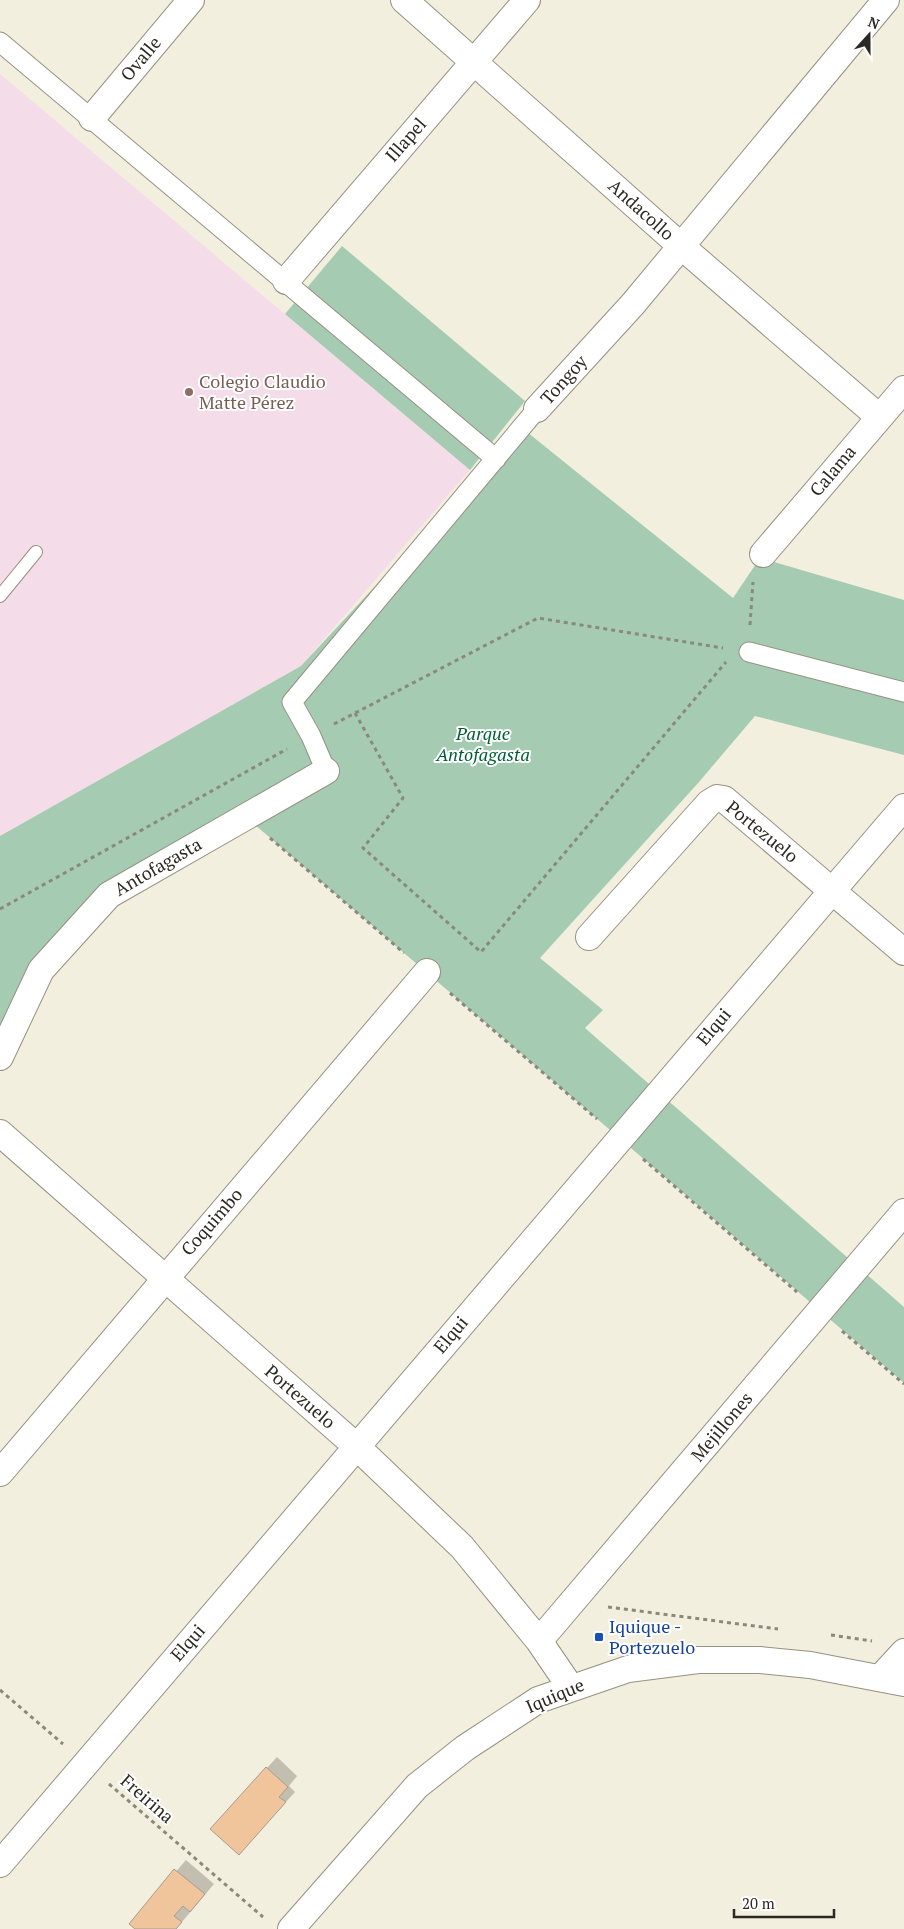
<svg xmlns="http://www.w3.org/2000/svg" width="904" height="1929" viewBox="0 0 904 1929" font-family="'PT Serif',serif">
  <rect width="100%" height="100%" fill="#f3efde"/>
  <path fill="#f4dde9" d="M0 74 470 470 301 666 0 836Z"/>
  <path fill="#a5cbb2" d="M342 246 525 401 470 470 285 314Z
    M522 428 733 598 760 558 904 600V755L755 716 699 782 540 958 603 1010 585 1028 904 1307V1383L246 817 109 895 41 970 0 1025V836L301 666Z"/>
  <path fill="#0003" d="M277 1757 297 1776 289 1786 295 1792 249 1843 267 1768Z
    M186 1860 214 1884 176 1929H137L131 1924Z"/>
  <path fill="#f0c59c" stroke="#a89b8f" d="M266 1767 288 1787 279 1797 286 1802 239 1855 210 1829Z
    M174 1869 205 1894 190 1912 183 1906 174 1916 182 1922 176 1929H135L129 1924Z"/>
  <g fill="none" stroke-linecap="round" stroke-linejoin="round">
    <defs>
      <path id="service" d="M0 596 36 552"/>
      <path id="pedestrian" d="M0 42 496 459
        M749 652 904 692
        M326 771 311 736 292 702 537 409"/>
      <path id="minor" d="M404 0 681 246 879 417
        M92 118 191 0
        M286 281 527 0
        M537 409 633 304 886 0
        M763 554 904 389
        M589 937 709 803 717 798 724 799 904 952
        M0 1057 41 970 109 895 326 771
        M0 1133 356 1446 462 1547 539 1641 571 1688
        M0 1473 427 972
        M539 1641 904 1212
        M881 1677 904 1652
        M0 1864 904 807
        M291 1929 417 1786 465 1748 538 1700 628 1669 698 1660H760L810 1665 904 1683"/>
    </defs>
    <use href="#service" stroke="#969182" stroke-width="14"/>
    <use href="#pedestrian" stroke="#969182" stroke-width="21"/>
    <use href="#minor" stroke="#969182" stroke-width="28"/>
    <path stroke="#8b887d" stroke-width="3" stroke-dasharray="4 4" stroke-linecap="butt" d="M750 625 753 582
      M355 713 403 798 363 848 481 952 726 662
      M334 724 538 618 723 648
      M270 838 404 953
      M0 909 287 749
      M450 993 597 1119
      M643 1159 797 1292
      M842 1331 904 1384
      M608 1607 778 1629
      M831 1635 872 1641
      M0 1690 63 1744
      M109 1784 263 1917"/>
    <use href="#service" stroke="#fff" stroke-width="12"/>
    <use href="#pedestrian" stroke="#fff" stroke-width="19"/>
    <use href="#minor" stroke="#fff" stroke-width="26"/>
  </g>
  <circle fill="#8d6e63" stroke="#fff" stroke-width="2" cx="189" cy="392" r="5"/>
  <rect fill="#1a4fb4" stroke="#fff" stroke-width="2" x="594" y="1632" width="10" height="10" rx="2.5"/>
  <g text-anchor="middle" stroke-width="4" stroke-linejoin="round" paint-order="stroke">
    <g font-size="18" fill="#2b2923" stroke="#fff">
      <text transform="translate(141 59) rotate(-50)" y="6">Ovalle</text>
      <text transform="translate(406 140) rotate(-49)" y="6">Illapel</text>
      <text transform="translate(641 210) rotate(42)" y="6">Andacollo</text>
      <text transform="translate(564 380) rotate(-48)" y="6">Tongoy</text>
      <text transform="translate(833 471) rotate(-50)" y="6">Calama</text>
      <text transform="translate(762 832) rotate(39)" y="6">Portezuelo</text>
      <text transform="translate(158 867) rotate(-30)" y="6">Antofagasta</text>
      <text transform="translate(714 1027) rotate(-50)" y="6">Elqui</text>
      <text transform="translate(212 1222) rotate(-49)" y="6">Coquimbo</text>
      <text transform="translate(451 1335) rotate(-50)" y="6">Elqui</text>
      <text transform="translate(300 1397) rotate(41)" y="6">Portezuelo</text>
      <text transform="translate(722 1427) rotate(-50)" y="6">Mejillones</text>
      <text transform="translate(188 1643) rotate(-49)" y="6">Elqui</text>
      <text transform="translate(555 1696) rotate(-23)" y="6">Iquique</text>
      <text transform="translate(147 1799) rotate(41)" y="6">Freirina</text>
    </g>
    <g font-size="18" fill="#785e54" stroke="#fff" text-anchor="start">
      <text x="199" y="388">Colegio Claudio<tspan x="199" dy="21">Matte Pérez</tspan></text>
    </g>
    <g font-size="18" font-style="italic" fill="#005e35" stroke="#fff">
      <text x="483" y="740">Parque<tspan x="483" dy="21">Antofagasta</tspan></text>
    </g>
    <g font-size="18" fill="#164399" stroke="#fff" text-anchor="start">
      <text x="609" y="1633">Iquique -<tspan x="609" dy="21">Portezuelo</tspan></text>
    </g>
  </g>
  <g transform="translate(869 35) rotate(21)" stroke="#ffffff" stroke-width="4" paint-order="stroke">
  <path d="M0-4L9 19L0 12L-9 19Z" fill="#2b2923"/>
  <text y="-8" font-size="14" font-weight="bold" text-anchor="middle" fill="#2b2923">N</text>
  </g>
  <path d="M734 1909v8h100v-8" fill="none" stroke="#2b2923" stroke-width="2.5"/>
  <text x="742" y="1909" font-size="15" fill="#2b2923" stroke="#ffffff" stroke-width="4" paint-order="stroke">20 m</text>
</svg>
